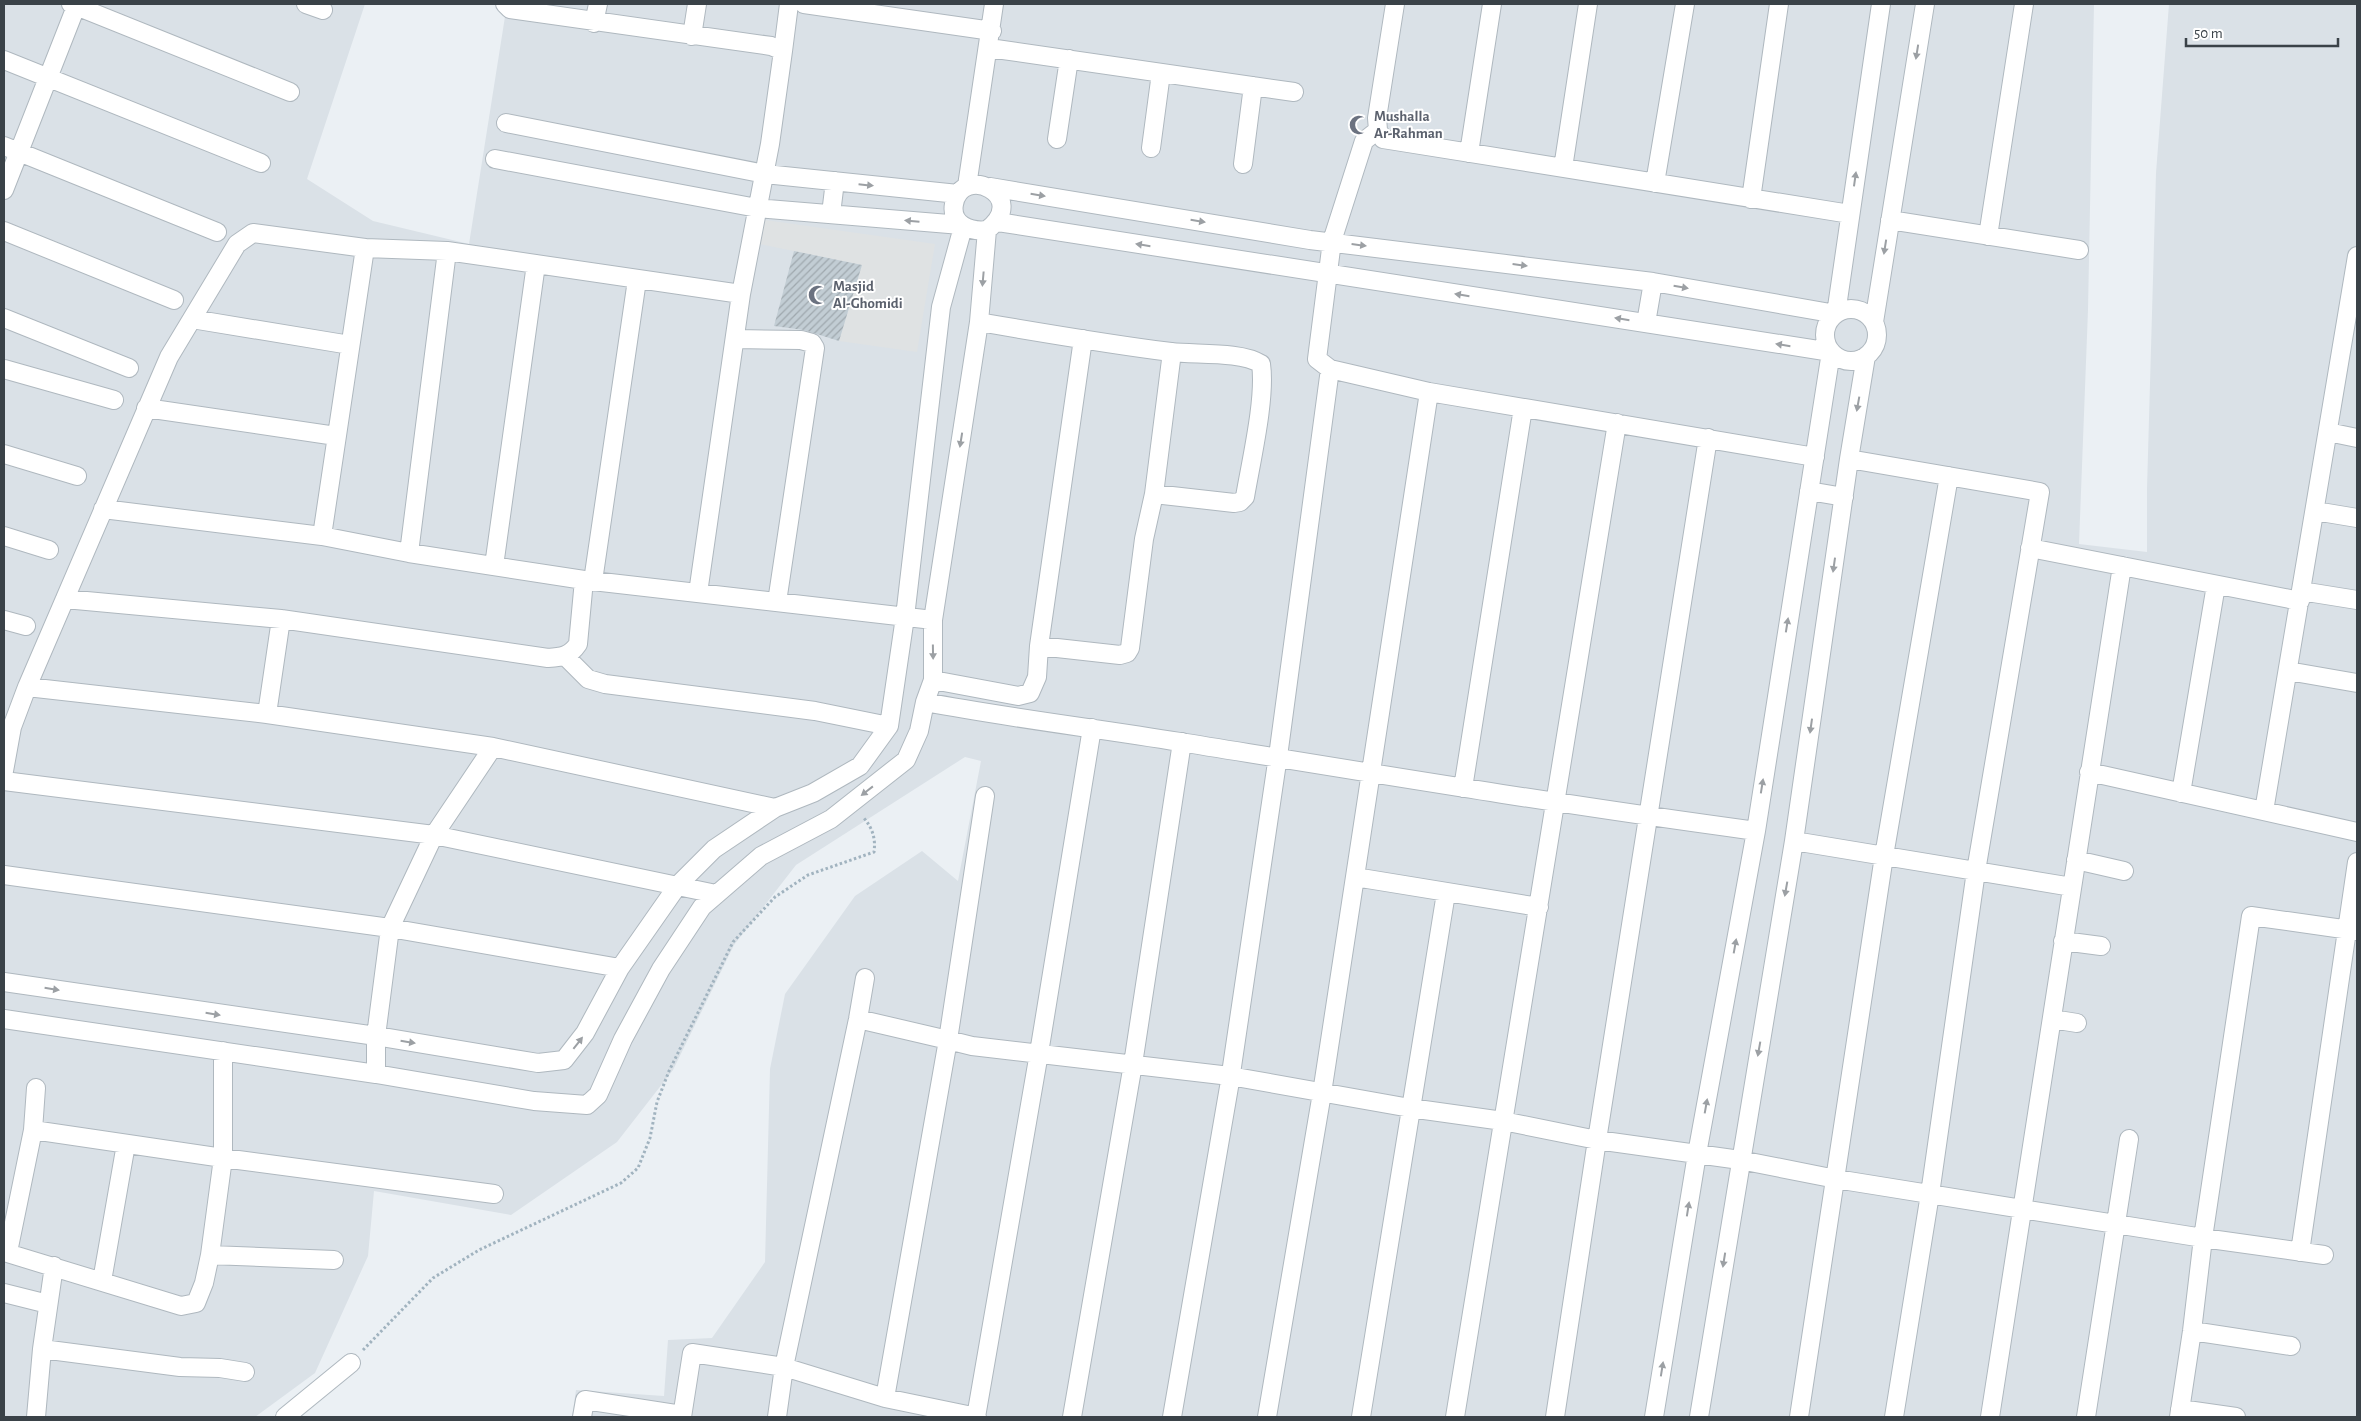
<svg xmlns="http://www.w3.org/2000/svg" width="2361" height="1421" viewBox="0 0 2361 1421" font-family="'Alegreya Sans',sans-serif">
  <defs>
    <pattern id="building-hatch" width="6" height="6" patternUnits="userSpaceOnUse" patternTransform="scale(1.25)"><rect width="6" height="6" fill="#c2cdd4"/><path d="M-1 1l2-2M0 6l6-6M5 7l2-2" fill="none" stroke="#9fa8ae"/></pattern>
  </defs>
  <rect width="100%" height="100%" fill="#ebf0f4"/>
  <path fill="#dae1e7" d="M4 4H365L307 179 373 221 469 244 507 4H2094L2088 310 2079 544 2147 552V489L2156 173 2169 4H2357V1417H572L576 1390 664 1396 668 1340 712 1338 765 1262 770 1069 785 994 855 896 922 851 958 881 981 761 965 757 796 865 734 945 673 1070 617 1142 511 1215 374 1191 368 1256 315 1373 255 1417H4Z"/>
  <path fill="#dfe2e3" d="M765 220 935 244 917 352 839 341 862 265 759 244Z"/>
  <path fill="url(#building-hatch)" d="M794 251 862 265 839 341 804 330 774 326Z"/>
  <g fill="none" stroke-linecap="round" stroke-linejoin="round">
    <defs>
      <path id="street" d="M71 4 290 92
        M306 4 323 10
        M505 4 510 9 771 46 783 51 789 4
        M804 4 992 31
        M1395 4 1377 118 1378 130 1383 139 1850 214
        M594 23 598 4
        M692 36 697 4
        M989 48 1294 92
        M4 60 261 163
        M506 123 765 174 958 194
        M1378 130 1364 141 1332 241 1317 359 1330 369 1429 392 1815 457
        M1057 139 1069 59
        M4 146 217 232
        M1151 148 1161 73
        M1469 153 1492 4
        M495 159 757 208 961 225
        M1243 164 1253 86
        M1563 168 1588 4
        M1655 183 1685 4
        M967 186 994 4
        M990 187 1310 240 1653 282 1836 314 1881 4
        M4 190 77 4
        M1751 199 1779 4
        M831 214 835 181
        M1890 220 2079 250
        M998 222 1831 352 1756 831 1697 1154 1654 1417
        M4 231 174 300
        M1988 236 2024 4
        M741 294 770 144 783 51
        M1825 335a26 26 0 1 1 52 0a26 26 0 1 1-52 0Z
        M4 318 129 368
        M192 319 350 345
        M979 322C1043 333 1107 344 1171 352 1196 355 1241 351 1261 364 1266 398 1251 461 1245 497L1240 502 1234 503 1154 494
        M1874 322 1925 4
        M1646 323 1653 282
        M736 339 801 340 812 343 815 348 777 602
        M4 369 114 400
        M146 408 336 436
        M2328 432 2357 438
        M4 454 77 476
        M1849 459 2040 492 1976 871 1930 1194 1894 1417
        M1809 491 1844 497
        M103 509 322 536 409 553 584 580 933 620
        M2315 511 2357 518
        M4 536 49 550
        M322 536 365 248
        M2030 548 2300 601
        M409 553 447 251
        M494 566 536 264
        M593 581 637 280
        M2301 591 2357 600
        M65 599 281 619 548 658C562 657 570 656 578 644L584 580
        M4 620 26 626
        M1039 646 1120 655 1127 653 1130 648 1144 539 1154 494 1172 352
        M565 656 588 679 605 684 815 711 889 726
        M2288 671 2357 683
        M933 680 1018 696 1030 693 1037 677 1039 646 1083 339
        M27 687 267 714 493 747 775 808
        M925 702C1009 718 1095 728 1180 742 1371 773 1563 805 1756 831
        M267 714 281 619
        M4 771 12 727 27 687 169 357 237 244 253 233 365 248 447 251 741 294 698 593
        M2089 772 2357 832
        M4 781 434 835 716 894
        M1463 788 1523 408
        M2181 793 2216 585
        M985 796 948 1040 972 1046 1230 1076 1410 1108 1503 1121 1597 1140 1740 1160 1836 1179 2203 1238 2251 916 2357 931
        M2264 811 2357 256
        M1794 841 2072 887
        M2076 860 2124 871
        M4 875 390 928 620 968
        M1355 877 1539 907
        M2063 941 2101 946
        M4 982 376 1036 538 1063 564 1060 585 1033 620 968 678 885 714 849 775 808 813 793 860 766 889 726 905 617 941 307 963 227
        M4 1019 376 1074 534 1101 587 1105 598 1095 623 1039 661 969 702 907 761 856 831 819 906 760 919 731 925 702 933 680V620L979 322 987 230C1031 196 962 163 954 204 950 225 971 232 987 230
        M858 1019 948 1040 885 1398
        M2052 1019 2077 1023
        M376 1074V1036L390 928 434 835 493 747
        M33 1130 223 1158 494 1194
        M4 1252 181 1306 196 1303 204 1283 210 1255 223 1158V1051
        M8 1252 33 1130 36 1088
        M2300 1252 2357 862
        M210 1255 334 1260
        M102 1281 126 1144
        M4 1293 48 1304
        M2192 1331 2291 1346
        M42 1349 180 1367 220 1368 245 1372
        M2180 1409 2236 1417
        M36 1417 42 1349 54 1266
        M285 1417 351 1363
        M582 1417 585 1400 682 1415
        M682 1417 692 1353 784 1367 885 1398 977 1417
        M777 1417 784 1367 858 1019 865 978
        M976 1417 1039 1053 1092 728
        M1072 1417 1133 1064 1182 742
        M1172 1417 1229 1087 1279 749 1330 369
        M1267 1417 1322 1093 1429 392
        M1361 1417 1446 893
        M1455 1417 1617 423
        M1555 1417 1597 1140 1708 438
        M1699 1417 1794 841 1849 459 1866 356
        M1799 1417 1884 856 1949 476
        M1990 1417 2122 566
        M2086 1417 2129 1139
        M2179 1417 2192 1331 2203 1238 2324 1255"/>
    </defs>
    <use href="#street" stroke="#afb8bf" stroke-width="20"/>
    <path stroke="#a1b3bf" stroke-width="3" stroke-dasharray="2.5 2.5" stroke-linecap="butt" d="M363 1350 433 1278 479 1250 621 1183 638 1168 650 1138 657 1102 669 1071 733 942 775 897 808 875 874 852C876 838 872 827 863 817"/>
    <use href="#street" stroke="#fff" stroke-width="18"/>
  </g>
  <defs><path id="oneway-solid" d="M-6-.8H1V-3.2L6.5 0L1 3.2V.8H-6Z" transform="scale(1.25)"/></defs>
  <g fill="#9ca0a4">
    <use href="#oneway-solid" transform="translate(1917 52) rotate(99)"/>
    <use href="#oneway-solid" transform="translate(1855 179) rotate(-82)"/>
    <use href="#oneway-solid" transform="translate(866 185) rotate(6)"/>
    <use href="#oneway-solid" transform="translate(1038 195) rotate(9)"/>
    <use href="#oneway-solid" transform="translate(912 221) rotate(-175)"/>
    <use href="#oneway-solid" transform="translate(1198 221) rotate(9)"/>
    <use href="#oneway-solid" transform="translate(1143 245) rotate(-171)"/>
    <use href="#oneway-solid" transform="translate(1359 245) rotate(7)"/>
    <use href="#oneway-solid" transform="translate(1885 247) rotate(99)"/>
    <use href="#oneway-solid" transform="translate(1520 265) rotate(7)"/>
    <use href="#oneway-solid" transform="translate(983 279) rotate(95)"/>
    <use href="#oneway-solid" transform="translate(1681 287) rotate(10)"/>
    <use href="#oneway-solid" transform="translate(1462 295) rotate(-171)"/>
    <use href="#oneway-solid" transform="translate(1622 319) rotate(-171)"/>
    <use href="#oneway-solid" transform="translate(1783 345) rotate(-171)"/>
    <use href="#oneway-solid" transform="translate(1858 404) rotate(100)"/>
    <use href="#oneway-solid" transform="translate(961 440) rotate(99)"/>
    <use href="#oneway-solid" transform="translate(1834 565) rotate(98)"/>
    <use href="#oneway-solid" transform="translate(1787 625) rotate(-81)"/>
    <use href="#oneway-solid" transform="translate(933 652) rotate(89)"/>
    <use href="#oneway-solid" transform="translate(1811 726) rotate(98)"/>
    <use href="#oneway-solid" transform="translate(1762 786) rotate(-81)"/>
    <use href="#oneway-solid" transform="translate(867 791) rotate(142)"/>
    <use href="#oneway-solid" transform="translate(1786 889) rotate(100)"/>
    <use href="#oneway-solid" transform="translate(1735 946) rotate(-80)"/>
    <use href="#oneway-solid" transform="translate(52 989) rotate(9)"/>
    <use href="#oneway-solid" transform="translate(213 1014) rotate(9)"/>
    <use href="#oneway-solid" transform="translate(408 1042) rotate(9)"/>
    <use href="#oneway-solid" transform="translate(578 1043) rotate(-52)"/>
    <use href="#oneway-solid" transform="translate(1759 1049) rotate(100)"/>
    <use href="#oneway-solid" transform="translate(1706 1106) rotate(-80)"/>
    <use href="#oneway-solid" transform="translate(1688 1209) rotate(-81)"/>
    <use href="#oneway-solid" transform="translate(1724 1260) rotate(99)"/>
    <use href="#oneway-solid" transform="translate(1662 1369) rotate(-81)"/>
  </g>
  <defs>
    <symbol id="mosque-bare" viewBox="-9 -9 18 18"><path d="M3.5-4.9A6 6 0 1 0 3.5 4.9A5 5 0 1 1 3.5-4.9Z" fill="#6b7280" stroke="#fff" stroke-width="2.5" paint-order="stroke"/></symbol>
  </defs>
  <g fill-rule="evenodd">
    <use href="#mosque-bare" x="1345" y="111" width="28" height="28"/>
    <use href="#mosque-bare" x="804" y="281" width="28" height="28"/>
  </g>
  <g text-anchor="middle" stroke-width="4" stroke-linejoin="round" paint-order="stroke">
    <g font-size="15" font-weight="bold" fill="#5b616d" stroke="#fff" text-anchor="start">
      <text x="1374" y="121">Mushalla<tspan x="1374" dy="17">Ar-Rahman</tspan></text>
      <text x="833" y="291">Masjid<tspan x="833" dy="17">Al-Ghomidi</tspan></text>
    </g>
  </g>
  <rect width="2361" height="1421" fill="none" stroke="#3a4248" stroke-width="10"/>
  <path d="M2186 38v8h152v-8" fill="none" stroke="#3a4248" stroke-width="2.5"/>
  <text x="2194" y="38" font-size="15" fill="#3a4248" stroke="#ffffff" stroke-width="4" paint-order="stroke">50 m</text>
</svg>
